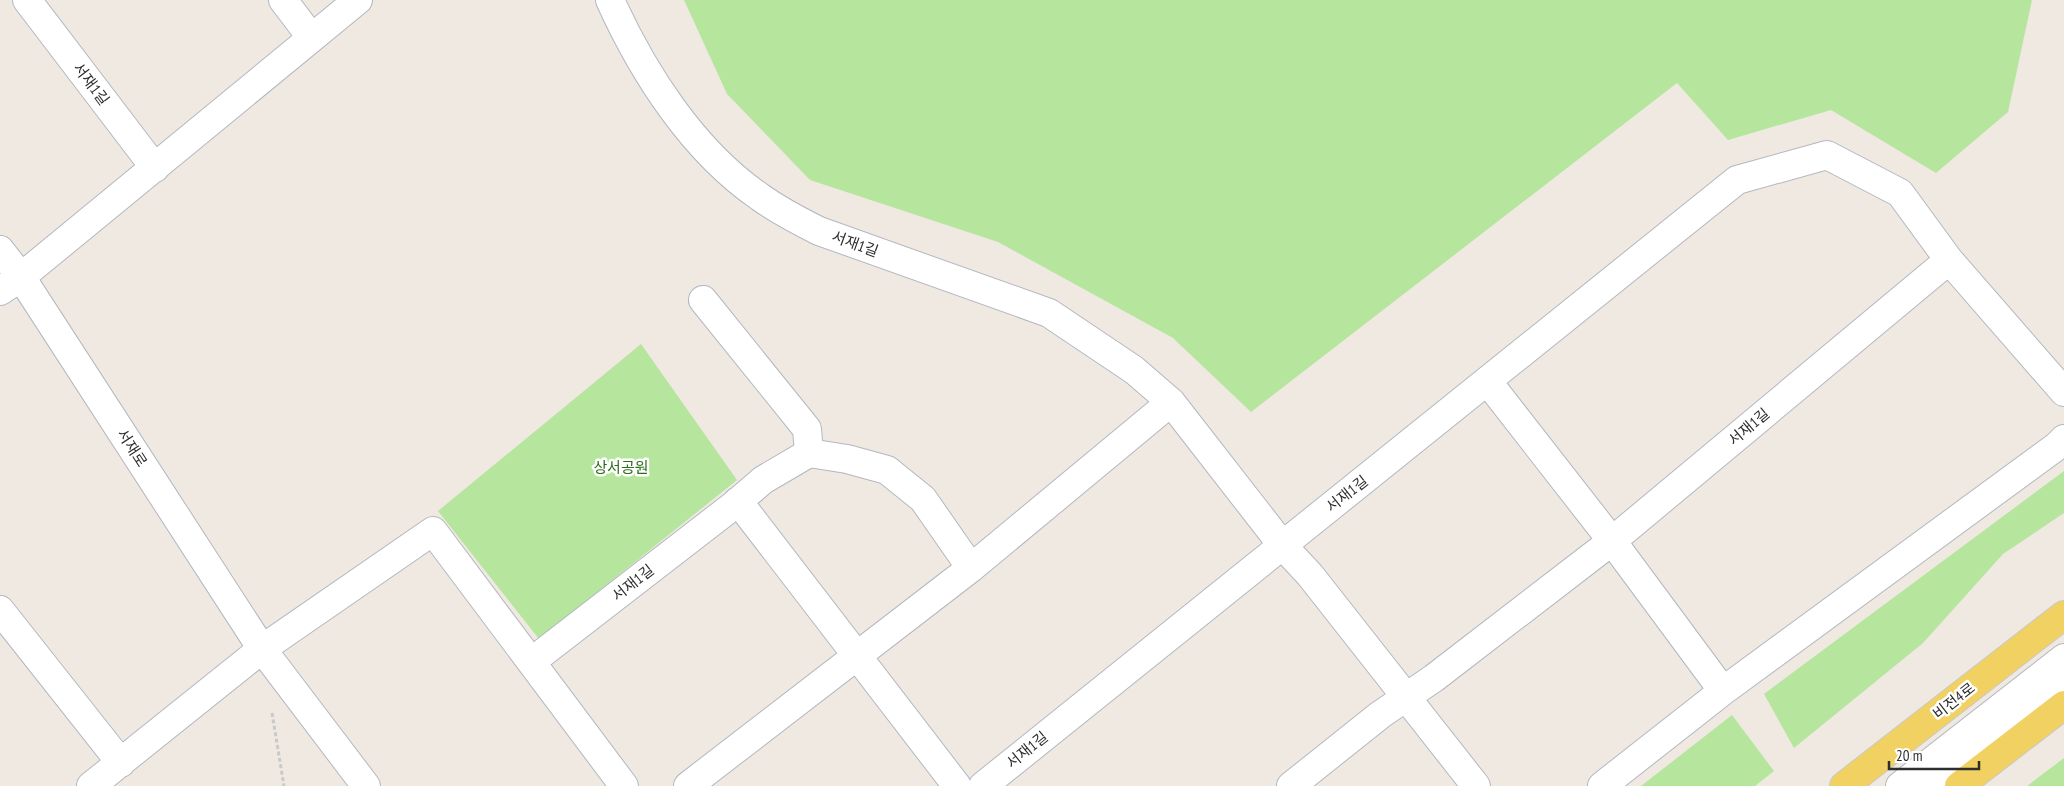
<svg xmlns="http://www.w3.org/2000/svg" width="2064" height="786" viewBox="0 0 2064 786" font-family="'PT Sans Narrow','Noto Sans KR',sans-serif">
  <rect width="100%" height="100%" fill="#efe9e1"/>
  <path fill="#b6e59e" d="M684 0H2032L2008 112 1936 173 1831 110 1728 140 1677 83 1251 412 1173 338 998 242 810 180 727 94Z
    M641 344 737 480 539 639 438 511Z
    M2064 471V513L2003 554 1923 643 1794 748 1764 694Z
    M1732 715 1774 771 1755 786H1641Z
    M2064 758V786H2027Z"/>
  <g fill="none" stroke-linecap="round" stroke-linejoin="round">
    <defs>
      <path id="minor" d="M27 0 155 168
        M283 0 311 37
        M610 0C643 73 693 151 760 197 778 210 799 221 819 231L1049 313 1134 370 1171 402 1283 546 1310 575 1476 786
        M0 250 21 277 262 649 366 786
        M0 291 21 277 358 0
        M703 300 807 429 809 453
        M1488 382 1612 541 1723 691
        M738 501 957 786
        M0 610 121 763
        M531 662 734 505 763 480 809 453 847 459 887 470 923 499 971 568
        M91 786 262 649 433 531 624 786
        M688 786 971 568 1171 402
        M983 786 1737 180 1827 155 1900 193 1949 260 2064 392
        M1291 786 1380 715 1434 678 1612 541 1949 260
        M1602 786 1723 691 2057 446 2064 439
        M1900 786 2064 658
        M1932 786 2064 685"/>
      <path id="major" d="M1844 786 2064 615
        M1959 786 2064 705"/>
    </defs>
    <use href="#minor" stroke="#b4b7c1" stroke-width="30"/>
    <use href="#major" stroke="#c9c9c9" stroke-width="30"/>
    <path stroke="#c9c9c9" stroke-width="3" stroke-dasharray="4 2.5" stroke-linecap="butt" d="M272 713 284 786"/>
    <use href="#minor" stroke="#fff" stroke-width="28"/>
    <use href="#major" stroke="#f2d163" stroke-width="28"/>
  </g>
  <g text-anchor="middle" stroke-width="5" stroke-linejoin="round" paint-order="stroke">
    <g font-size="15" fill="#2e2e2e" stroke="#fff">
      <text transform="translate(91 84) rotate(53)" y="5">서재1길</text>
      <text transform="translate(855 244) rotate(20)" y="5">서재1길</text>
      <text transform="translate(1749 427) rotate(-40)" y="5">서재1길</text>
      <text transform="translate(132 448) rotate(57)" y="5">서재로</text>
      <text transform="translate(1347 494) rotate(-38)" y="5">서재1길</text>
      <text transform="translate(633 583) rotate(-38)" y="5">서재1길</text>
      <text transform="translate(1954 701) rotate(-38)" y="5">비전4로</text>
      <text transform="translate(1027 750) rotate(-39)" y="5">서재1길</text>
    </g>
    <g font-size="15" fill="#2c6e1b" stroke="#fff">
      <text x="621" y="473">상서공원</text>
    </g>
  </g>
  <path d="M1889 761v8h90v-8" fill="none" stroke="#2e2e2e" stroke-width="2.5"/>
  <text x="1896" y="761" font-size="15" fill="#2e2e2e" stroke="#ffffff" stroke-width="4" paint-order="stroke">20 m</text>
</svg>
